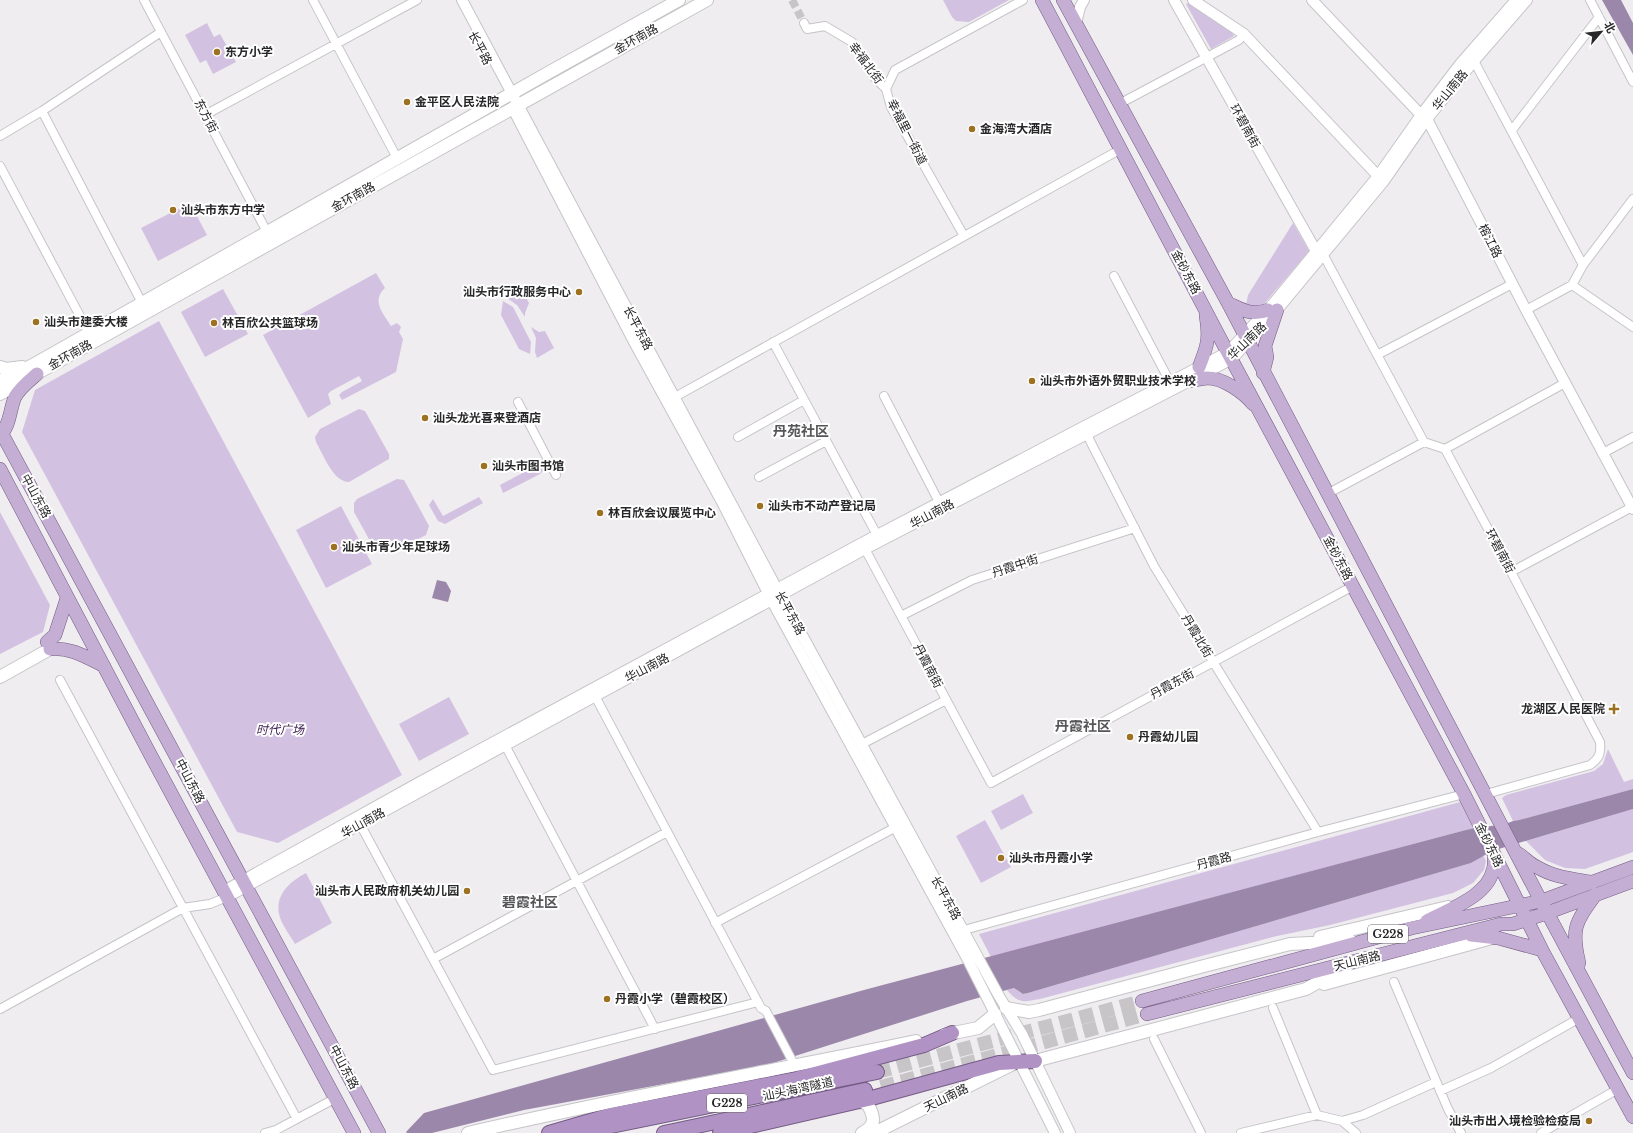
<svg xmlns="http://www.w3.org/2000/svg" width="1633" height="1133" viewBox="0 0 1633 1133" font-family="'Libre Baskerville','Noto Sans SC',serif">
  <rect width="100%" height="100%" fill="#efedf0"/>
  <path fill="#d3c1e1" d="M943 0H1009L969 22 956 21 952 17Z
    M1190 2 1232 32 1234 36 1211 49 1186 4Z
    M207 23 214 37 220 34 236 62 213 74 206 60 200 63 185 35Z
    M190 203 207 235 158 261 141 228Z
    M1293 223 1309 251 1265 303 1260 307 1246 305 1248 295Z
    M376 273 385 288C371 301 383 313 391 326L397 323 401 327 399 332 403 339 396 372 342 400 339 395 342 392 362 381 359 376 331 391 328 394 331 404 308 418 263 335Z
    M520 287 529 303 525 313V317L517 305 504 296Z
    M223 289 248 334 205 357 181 312Z
    M503 301 513 307 531 342 530 354 519 349 501 315Z
    M159 321 402 775 278 843 237 832 22 432 35 390Z
    M531 327 539 332 545 331 554 348 537 358 535 352 536 338Z
    M359 409 365 411 389 454V459L349 482C333 482 323 454 316 442L315 437 320 429Z
    M545 461 544 470 540 474 503 493 500 485Z
    M397 479 404 480 429 526 426 535 388 554 380 553 375 550 354 512V503L357 499Z
    M479 497 483 503 445 524 438 521 429 505 433 499 443 516Z
    M341 506 372 564 326 588 296 530Z
    M0 512 50 605 43 632 0 654Z
    M449 697 469 734 419 761 399 724Z
    M1608 749 1624 782 1633 779V789L1519 820 1513 821 1502 798 1506 795 1594 771 1603 764Z
    M1023 794 1033 813 1001 830 991 811Z
    M1460 802 1474 830 1462 831 991 957 979 934Z
    M1633 809V852L1585 869 1565 868 1545 860 1526 841Z
    M985 820 1011 867 981 883 956 836Z
    M1483 855 1486 861 1484 870 1473 883 1453 893 1330 925 1277 936 1040 999C1023 1002 1019 1004 1007 990L1014 988 1023 994 1028 993 1471 863Z
    M306 873 332 923 295 944C290 935 281 924 279 914 275 894 291 881 306 873Z"/>
  <path fill="#9b87aa" d="M1602 0H1621L1633 23V55Z
    M437 580 446 582 451 591 448 602 432 598Z
    M1633 789V809L1492 851 1471 863 1028 993 1023 994 1014 988 967 1001 767 1065 524 1110 432 1133H407L406 1132 424 1113 864 990 1462 831 1479 827 1503 825 1513 821 1519 820Z"/>
  <g fill="none" stroke-linecap="round" stroke-linejoin="round">
    <path stroke="#c7c5c8" stroke-width="8" stroke-dasharray="8 4" stroke-linecap="butt" d="M792 0 804 23"/>
    <path stroke="#c7c5c8" stroke-width="14" stroke-dasharray="14 7" stroke-linecap="butt" d="M877 1072 1142 1001
      M881 1087 1147 1014"/>
    <defs>
      <path id="minor" d="M144 0 267 232
        M313 0 397 158
        M1590 0 1633 82
        M804 23 807 29 825 26 852 42 874 77 886 89
        M1474 61 1583 265
        M1119 104 1239 40 1244 34
        M42 111 161 32
        M205 115 417 0
        M1512 130 1599 17
        M0 136 42 111 142 303
        M0 166 89 333
        M964 236 891 107 886 89 895 70 1023 0
        M1323 254 1424 442 1445 449 1508 566 1600 742C1601 753 1600 758 1590 765L1486 794
        M1114 276 1170 382
        M1572 285 1633 327
        M1526 310 1572 285 1583 265 1633 199
        M773 342 877 535
        M1377 355 1512 284
        M884 396 939 502
        M675 397 1121 149
        M518 402 556 475
        M1086 433 1154 566 1318 832
        M738 437 804 400
        M1445 449 1565 383
        M1603 453 1633 437
        M759 477 826 441
        M1327 494 1424 442
        M865 549 991 783 1353 586
        M1511 572 1632 507
        M901 616 972 580 1135 528
        M60 680 297 1119
        M595 696 761 1008 766 1011 795 1066
        M862 744 946 700
        M505 745 655 1029
        M360 824 493 1070 758 1002
        M715 923 900 825
        M964 930 1318 832 1464 794
        M433 959 667 832
        M1394 982 1448 1109 1461 1133
        M1273 1008 1317 1115
        M0 1009 183 908 210 904 227 897
        M1154 1039 1201 1133
        M1440 1091 1491 1068 1578 1019
        M1342 1121 1356 1133
        M265 1133 276 1130 336 1098
        M1241 1133 1317 1115 1342 1121 1363 1115 1436 1082
        M1541 1133 1618 1089"/>
      <path id="tertiary" d="M462 0 777 589 999 996 1022 1034 1070 1133
        M1174 0 1316 251
        M1193 0 1244 34 1378 176
        M1312 0 1421 115 1427 119 1526 310 1633 509
        M1076 23 1080 7 1084 0
        M514 111 633 340 722 502 772 601 968 960 1055 1133
        M224 891 418 783 862 543 1083 427 1228 352 1272 305 1378 176 1421 115 1460 64 1516 0
        M227 897 865 549 1232 359 1277 310 1384 181 1427 119 1474 61 1527 0"/>
      <path id="secondary" d="M0 367 6 369 22 367
        M0 381 31 366 546 74 679 0
        M0 394 707 0
        M0 677 50 649
        M1320 937 1448 907
        M1324 984 1492 938
        M1006 1008 1029 1012 1039 1010 1204 966 1290 944 1351 941
        M944 1035 978 1028 995 1014
        M1035 1061 1306 989 1348 965
        M860 1101 868 1105C875 1117 876 1126 862 1133
        M468 1133C617 1098 767 1072 916 1041
        M874 1133 1017 1062"/>
      <path id="primary" d="M1042 0 1220 338 1464 794 1542 950 1633 1117
        M1063 0 1228 303 1541 901 1633 1073
        M1228 303C1243 310 1251 316 1268 310
        M1199 367C1207 347 1210 339 1206 316
        M1263 373 1267 357 1265 346 1277 310
        M1188 381C1194 380 1201 379 1207 378 1223 378 1243 392 1253 404
        M0 430 379 1133
        M0 435C10 427 10 408 15 397 20 388 29 381 37 374
        M0 469 150 754 354 1133
        M47 642 55 635 67 598
        M50 649C71 647 86 657 104 666
        M1519 854C1525 858 1530 864 1537 867 1553 877 1573 879 1591 882
        M1427 921C1449 909 1487 897 1493 870 1495 865 1494 859 1494 854
        M1471 935 1498 938 1542 950
        M1579 963C1571 928 1575 923 1596 894
        M1142 1001 1412 928 1541 901 1633 867
        M1147 1014 1501 924H1513L1547 913 1633 881"/>
      <path id="trunk" d="M581 1132 877 1072
        M549 1133 611 1115 796 1079 924 1045 952 1033
        M664 1133 865 1090
        M720 1133 868 1099 999 1063 1035 1061"/>
    </defs>
    <use href="#minor" stroke="#c6c4c8" stroke-width="10"/>
    <use href="#tertiary" stroke="#c6c4c8" stroke-width="12"/>
    <use href="#secondary" stroke="#c6c4c8" stroke-width="14"/>
    <use href="#primary" stroke="#745b84" stroke-width="14"/>
    <use href="#trunk" stroke="#745b84" stroke-width="16"/>
    <use href="#minor" stroke="#fff" stroke-width="8"/>
    <use href="#tertiary" stroke="#fff" stroke-width="10"/>
    <use href="#secondary" stroke="#fff" stroke-width="12"/>
    <use href="#primary" stroke="#c4aed3" stroke-width="13"/>
    <use href="#trunk" stroke="#b093c4" stroke-width="14"/>
  </g>
  <g fill="#9c7120" stroke="#fff" stroke-width="1.5">
    <circle cx="217" cy="52" r="4"/>
    <circle cx="407" cy="102" r="4"/>
    <circle cx="972" cy="129" r="4"/>
    <circle cx="173" cy="210" r="4"/>
    <circle cx="579" cy="292" r="4"/>
    <circle cx="36" cy="322" r="4"/>
    <circle cx="214" cy="323" r="4"/>
    <circle cx="1032" cy="381" r="4"/>
    <circle cx="425" cy="418" r="4"/>
    <circle cx="484" cy="466" r="4"/>
    <circle cx="760" cy="506" r="4"/>
    <circle cx="600" cy="513" r="4"/>
    <circle cx="334" cy="547" r="4"/>
    <path d="M1612 703h4v4h4v4h-4v4h-4v-4h-4v-4h4z"/>
    <circle cx="1130" cy="737" r="4"/>
    <circle cx="1001" cy="858" r="4"/>
    <circle cx="467" cy="891" r="4"/>
    <circle cx="607" cy="999" r="4"/>
    <circle cx="1589" cy="1121" r="4"/>
  </g>
  <g text-anchor="middle" stroke-width="4" stroke-linejoin="round" paint-order="stroke">
    <g fill="#fff" stroke="#686768" stroke-width="1">
      <rect x="1368" y="925" width="40" height="18" rx="3"/>
      <rect x="707" y="1094" width="40" height="18" rx="3"/>
    </g>
    <g font-size="11" font-weight="bold" fill="#272628">
      <text x="1388" y="938">G228</text>
      <text x="727" y="1107">G228</text>
    </g>
    <g font-size="12" fill="#272628" stroke="#fff">
      <text transform="translate(636 39) rotate(-29)" y="4">金环南路</text>
      <text transform="translate(480 48) rotate(62)" y="4">长平路</text>
      <text transform="translate(866 63) rotate(53)" y="4">幸福北街</text>
      <text transform="translate(1450 90) rotate(-51)" y="4">华山南路</text>
      <text transform="translate(206 116) rotate(62)" y="4">东方街</text>
      <text transform="translate(1245 126) rotate(61)" y="4">环碧南街</text>
      <text transform="translate(907 132) rotate(63)" y="4">幸福里一街道</text>
      <text transform="translate(353 197) rotate(-29)" y="4">金环南路</text>
      <text transform="translate(1490 241) rotate(63)" y="4">榕江路</text>
      <text transform="translate(1186 272) rotate(62)" y="4">金砂东路</text>
      <text transform="translate(638 328) rotate(62)" y="4">长平东路</text>
      <text transform="translate(1247 341) rotate(-44)" y="4">华山南路</text>
      <text transform="translate(70 355) rotate(-29)" y="4">金环南路</text>
      <text transform="translate(36 496) rotate(61)" y="4">中山东路</text>
      <text transform="translate(932 514) rotate(-28)" y="4">华山南路</text>
      <text transform="translate(1500 551) rotate(62)" y="4">环碧南街</text>
      <text transform="translate(1338 558) rotate(62)" y="4">金砂东路</text>
      <text transform="translate(1015 566) rotate(-18)" y="4">丹霞中街</text>
      <text transform="translate(790 613) rotate(61)" y="4">长平东路</text>
      <text transform="translate(1197 636) rotate(59)" y="4">丹霞北街</text>
      <text transform="translate(928 666) rotate(62)" y="4">丹霞南街</text>
      <text transform="translate(647 668) rotate(-28)" y="4">华山南路</text>
      <text transform="translate(1172 684) rotate(-29)" y="4">丹霞东街</text>
      <text transform="translate(190 781) rotate(62)" y="4">中山东路</text>
      <text transform="translate(363 823) rotate(-29)" y="4">华山南路</text>
      <text transform="translate(1489 845) rotate(64)" y="4">金砂东路</text>
      <text transform="translate(1214 861) rotate(-15)" y="4">丹霞路</text>
      <text transform="translate(946 898) rotate(61)" y="4">长平东路</text>
      <text transform="translate(1357 961) rotate(-14)" y="4">天山南路</text>
      <text transform="translate(344 1067) rotate(62)" y="4">中山东路</text>
      <text transform="translate(798 1089) rotate(-12)" y="4">汕头海湾隧道</text>
      <text transform="translate(946 1098) rotate(-26)" y="4">天山南路</text>
    </g>
    <g font-size="12" font-weight="bold" fill="#272628" stroke="#fff" text-anchor="start">
      <text x="225" y="56">东方小学</text>
      <text x="415" y="106">金平区人民法院</text>
      <text x="980" y="133">金海湾大酒店</text>
      <text x="181" y="214">汕头市东方中学</text>
      <text x="571" y="296" text-anchor="end">汕头市行政服务中心</text>
      <text x="44" y="326">汕头市建委大楼</text>
      <text x="222" y="327">林百欣公共篮球场</text>
      <text x="1040" y="385">汕头市外语外贸职业技术学校</text>
      <text x="433" y="422">汕头龙光喜来登酒店</text>
      <text x="492" y="470">汕头市图书馆</text>
      <text x="768" y="510">汕头市不动产登记局</text>
      <text x="608" y="517">林百欣会议展览中心</text>
      <text x="342" y="551">汕头市青少年足球场</text>
      <text x="1605" y="713" text-anchor="end">龙湖区人民医院</text>
      <text x="1138" y="741">丹霞幼儿园</text>
      <text x="1009" y="862">汕头市丹霞小学</text>
      <text x="459" y="895" text-anchor="end">汕头市人民政府机关幼儿园</text>
      <text x="615" y="1003">丹霞小学（碧霞校区）</text>
      <text x="1581" y="1125" text-anchor="end">汕头市出入境检验检疫局</text>
    </g>
    <g font-size="12" font-style="italic" fill="#432656" stroke="#fff">
      <text x="280" y="734">时代广场</text>
    </g>
    <g font-size="14" font-weight="bold" fill="#565557" stroke="#fff">
      <text x="801" y="436">丹苑社区</text>
      <text x="1083" y="731">丹霞社区</text>
      <text x="530" y="907">碧霞社区</text>
    </g>
  </g>
  <g transform="translate(1601 32) rotate(62)" stroke="#ffffff" stroke-width="3" paint-order="stroke">
  <path d="M0-3L7 15L0 10L-7 15Z" fill="#272628"/>
  <text y="-6" font-size="11" font-weight="bold" text-anchor="middle" fill="#272628">北</text>
  </g>
</svg>
